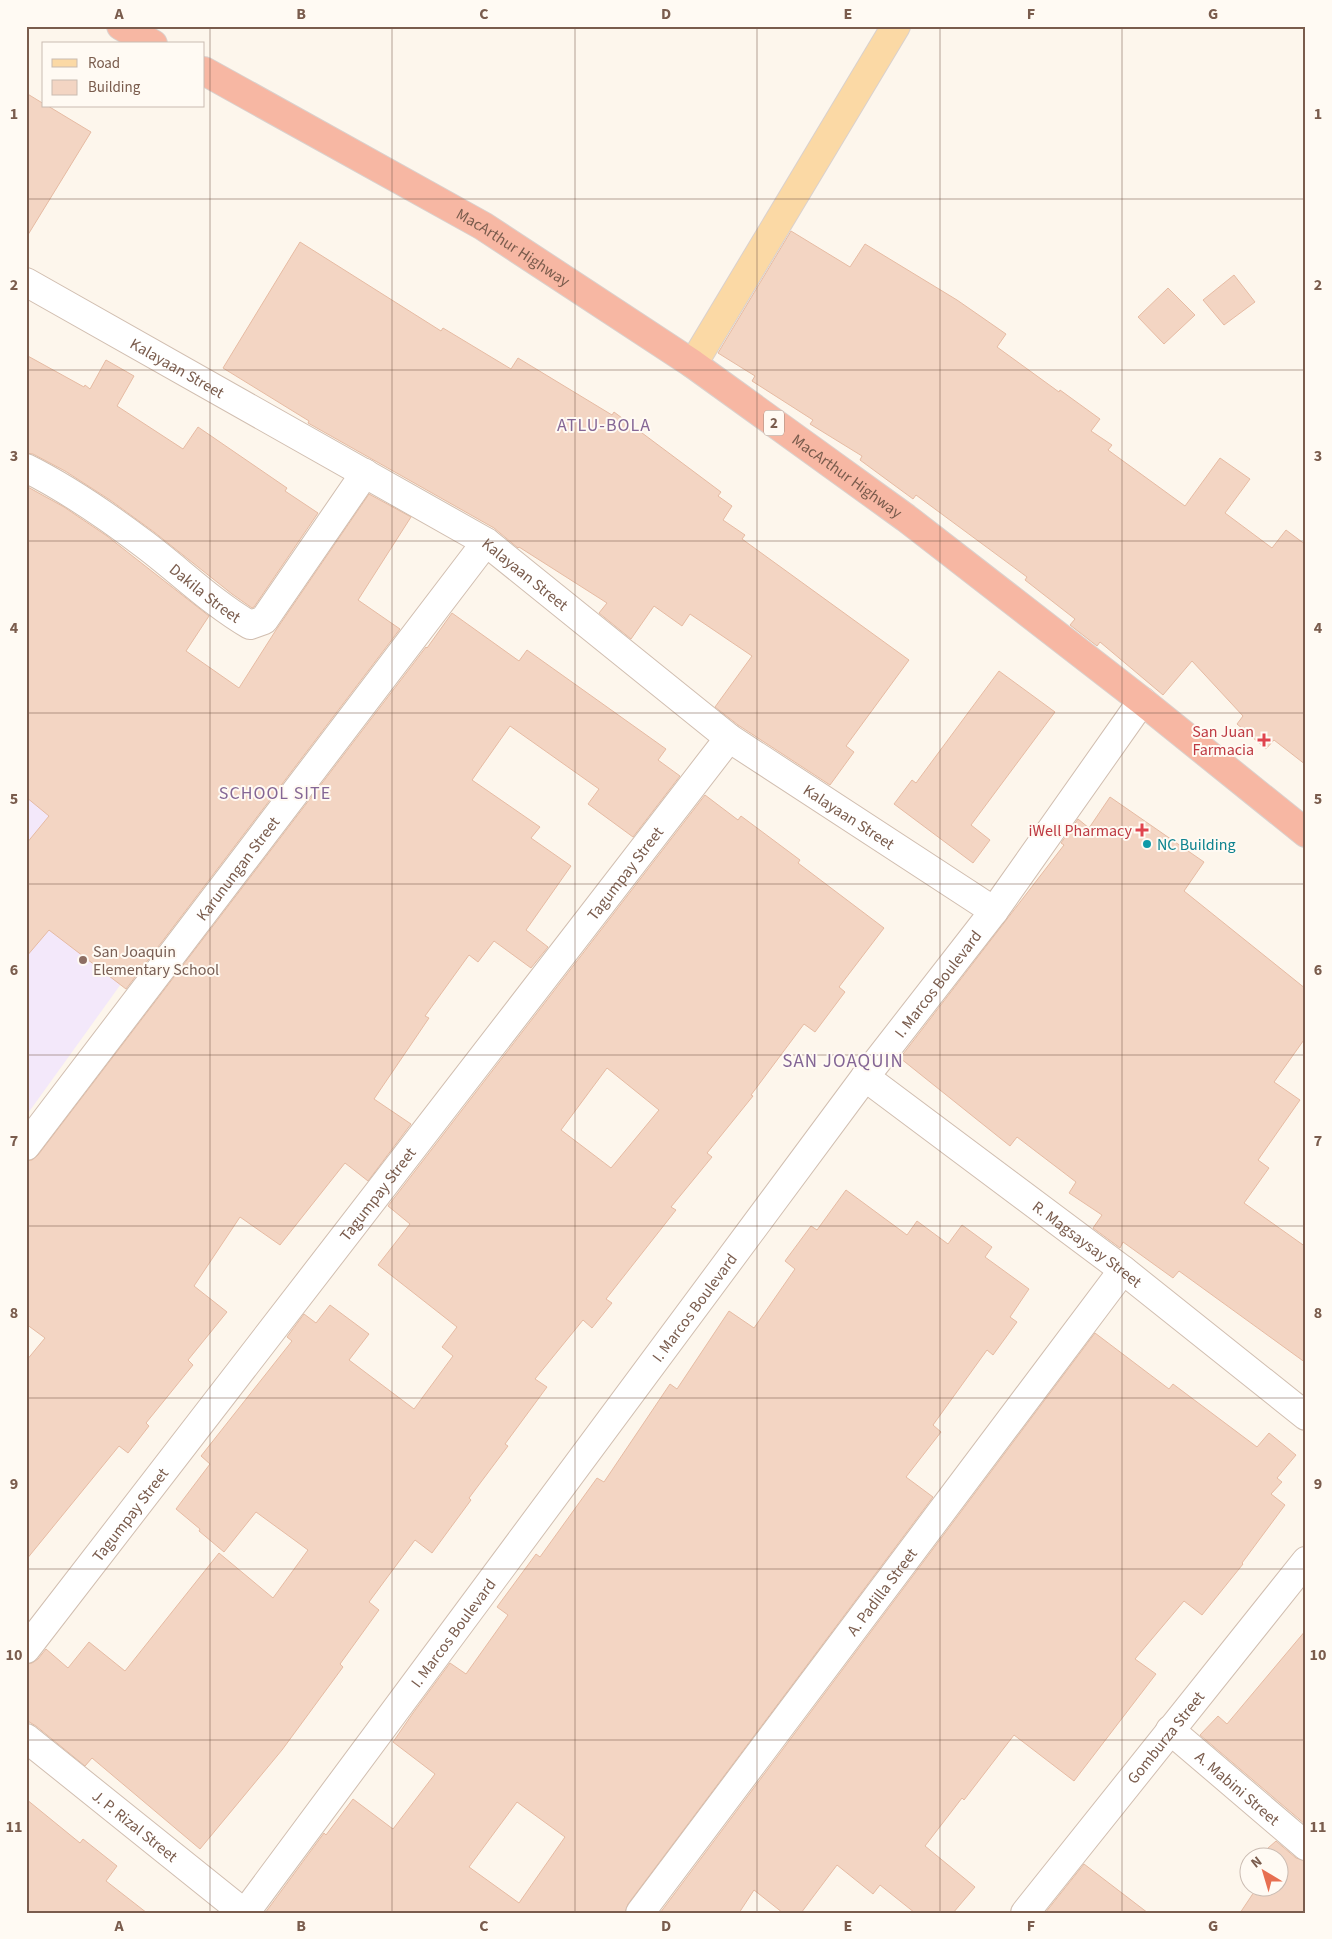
<svg xmlns="http://www.w3.org/2000/svg" width="1332" height="1939" viewBox="0 0 1332 1939" font-family="'Source Sans 3',sans-serif">
  <rect width="100%" height="100%" fill="#fdf6ec"/>
  <path fill="#f3e8fa" d="M26 648 251 803 26 1116Z"/>
  <path fill="#f3d5c3" stroke="#e6bba3" fill-rule="evenodd" d="M26 93 44 104V106H48L91 132 26 238Z
    M791 231 850 267 865 244 957 300 1006 334 997 347 1059 392 1060 390 1100 419 1091 431 1112 445 1108 450 1185 506 1220 458 1250 479 1225 513 1272 548 1286 530 1306 545V765L1274 740 1266 749 1237 724 1243 716 1192 661 1163 695 1100 642 1097 646 1070 625 1075 619 1025 580 1027 577 916 495 913 499 860 460 862 456 810 424 813 420 752 381 755 376 718 353Z
    M300 242 441 331 443 328 511 369 518 358 612 415 614 412 721 492 718 496 732 506 723 520 745 535 742 539 909 660 846 746 854 752 830 785 738 725 715 707 752 656 690 614 682 626 654 606 631 639 599 613 607 603 519 547 518 548 494 528 308 423 309 421 223 368Z
    M1234 275 1255 302 1224 325 1203 300Z
    M1168 288 1195 315 1164 344 1138 317Z
    M26 355 84 387 85 385 90 389 106 360 134 376 117 406 183 449 198 427 287 488 285 491 318 513 254 607 252 608 232 594 154 532 110 500 65 471 33 454 26 453Z
    M26 486 64 507 107 536 209 616 186 651 239 688 276 630 369 494 411 517 358 600 400 629 126 989 49 930 26 957V844L49 816 26 797Z
    M452 613 519 661 527 650 666 749 658 760 680 776 633 837 588 804 599 789 510 726 472 780 540 827 531 838 571 866 526 930 548 947 531 968 494 941 478 962 469 955 425 1016 429 1018 374 1099 411 1124 368 1181 345 1163 280 1245 240 1217 194 1286 227 1312 188 1360 193 1365 146 1423 149 1426 128 1453 119 1446 26 1560V1361L45 1338 26 1324V1161L32 1160 38 1155 426 647 427 648Z
    M999 671 1055 712 971 825 990 840 973 863 894 804 912 780 916 783Z
    M705 795 738 820 741 816 800 860 798 863 884 928 839 987 845 992 815 1032 804 1024 751 1095 753 1096 707 1153 712 1157 671 1207 676 1210 606 1299 612 1303 592 1328 583 1320 535 1379 547 1387 505 1444 508 1446 469 1498 471 1500 432 1553 415 1540 369 1602 379 1610 340 1664 343 1667 282 1750 200 1849 92 1758 85 1766 36 1726 26 1720V1664L32 1663 38 1659 46 1649 68 1668 89 1642 125 1671 219 1553 273 1598 308 1550 256 1512 224 1552 199 1531 200 1529 176 1509 210 1464 201 1456 292 1341 287 1337 304 1314 316 1323 330 1305 369 1334 349 1360 414 1409 453 1356 442 1347 457 1327 378 1265 410 1224 388 1206ZM607 1068 659 1110 611 1168 561 1130Z
    M1110 797 1204 862 1184 891 1306 989V1037L1274 1082 1300 1100 1258 1160 1269 1168 1244 1203 1306 1247V1363L1179 1271 1173 1278 1123 1242 1120 1248 1093 1228 1102 1215 1069 1193 1076 1182 1017 1137 1010 1146 900 1058 1064 845 1061 843 1078 819 1089 828Z
    M846 1190 907 1235 917 1221 948 1244 962 1225 992 1247 985 1257 1029 1289 1010 1317 1017 1322 993 1355 987 1350 933 1425 941 1432 906 1477 933 1497 628 1904 625 1913H265L324 1833 326 1835 353 1799 393 1829 435 1774 393 1742 413 1713 450 1663 466 1674 508 1615 497 1607 536 1554 540 1557 597 1478 604 1482 670 1384 677 1389 729 1311 754 1328 795 1269 785 1261 811 1226 817 1230ZM517 1802 565 1837 519 1903 469 1867Z
    M1095 1333 1169 1389 1173 1384 1257 1447 1269 1433 1296 1455 1277 1478 1282 1482 1271 1494 1285 1505 1242 1563 1243 1564 1202 1615 1184 1601 1135 1659 1156 1674 1074 1781 1014 1735 964 1800 962 1798 925 1846 975 1887 953 1913H915L880 1885 873 1894 837 1865 801 1913H783L754 1890 739 1913H660Z
    M1306 1630V1825L1200 1735 1218 1716 1227 1724Z
    M26 1799 80 1843 83 1839 117 1866 106 1881 147 1913H26Z
    M1276 1841 1296 1858 1306 1861V1913H1240L1258 1886H1280V1856H1275L1268 1848Z
    M1084 1864 1148 1913H1045Z"/>
  <g fill="none" stroke-linecap="round" stroke-linejoin="round">
    <defs>
      <g id="minor">
        <path id="s1" d="M26 282 486 542 729 738 994 911"/>
        <path id="s2" d="M26 468C68 489 107 516 144 544 180 571 212 603 250 625L264 620 365 473"/>
        <path id="s3" d="M865 1077 1123 1270 1306 1416"/>
        <path id="s4" d="M26 1146 486 542"/>
        <path id="s5" d="M26 1649 729 738"/>
        <path id="s6" d="M1170 1730 1306 1846"/>
        <path id="s7" d="M26 1738 244 1913"/>
        <path id="s8" d="M245 1913 865 1077 994 911 1142 701"/>
        <path id="s9" d="M640 1913 1123 1270"/>
        <path id="s10" d="M1025 1913 1306 1561"/>
      </g>
      <path id="major" d="M693 364 896 26"/>
      <g id="highway">
        <path d="M121 26 153 44"/>
        <path id="s11" d="M204 71 483 226 693 364 906 518 1142 701 1306 833"/>
      </g>
    </defs>
    <use href="#minor" stroke="#d1beb0" stroke-width="30"/>
    <use href="#major" stroke="#dad1cd" stroke-width="30"/>
    <use href="#highway" stroke="#dad1cd" stroke-width="30"/>
    <use href="#minor" stroke="#fff" stroke-width="28"/>
    <use href="#major" stroke="#fbd9a5" stroke-width="28"/>
    <use href="#highway" stroke="#f7b7a3" stroke-width="28"/>
  </g>
  <path fill="none" stroke="#7a5c4d" stroke-width="1" stroke-opacity="0.55" d="M210 26V1913M392 26V1913M575 26V1913M757 26V1913M940 26V1913M1122 26V1913M26 199H1306M26 370H1306M26 541H1306M26 713H1306M26 884H1306M26 1055H1306M26 1226H1306M26 1398H1306M26 1569H1306M26 1740H1306"/>
  <g fill="#e0444e" stroke="#fffaf3" stroke-width="2">
    <path d="M1261.5 732.5h5v5h5v5h-5v5h-5v-5h-5v-5h5z"/>
    <path d="M1139.5 822.5h5v5h5v5h-5v5h-5v-5h-5v-5h5z"/>
  </g>
  <circle fill="#0f9aa8" stroke="#fffaf3" stroke-width="2" cx="1147" cy="844" r="5"/>
  <circle fill="#8d6e63" stroke="#fffaf3" stroke-width="2" cx="83" cy="960" r="5"/>
  <g text-anchor="middle" stroke-width="4" stroke-linejoin="round" paint-order="stroke">
    <rect fill="#fffaf3" stroke="#a28b7f" stroke-width="1" x="764" y="410.5" width="20" height="25" rx="4"/>
    <g font-size="15" font-weight="bold" fill="#7a5c4d">
      <text x="774" y="428">2</text>
    </g>
    <g font-size="16" fill="#7a5c4d" stroke="#fffaf3">
      <text dy="6" stroke="none"><textPath href="#s11" startOffset="356">MacArthur Highway</textPath></text>
      <text dy="6" stroke="none"><textPath href="#s1" startOffset="174">Kalayaan Street</textPath></text>
      <text dy="6" stroke="none"><textPath href="#s11" startOffset="761">MacArthur Highway</textPath></text>
      <text dy="6" stroke="none"><textPath href="#s1" startOffset="579">Kalayaan Street</textPath></text>
      <text dy="6" stroke="none"><textPath href="#s2" startOffset="219">Dakila Street</textPath></text>
      <text dy="6" stroke="none"><textPath href="#s1" startOffset="984">Kalayaan Street</textPath></text>
      <text dy="6" stroke="none"><textPath href="#s4" startOffset="349">Karunungan Street</textPath></text>
      <text dy="6" stroke="none"><textPath href="#s5" startOffset="980">Tagumpay Street</textPath></text>
      <text dy="6" stroke="none"><textPath href="#s8" startOffset="1159">I. Marcos Boulevard</textPath></text>
      <text dy="6" stroke="none"><textPath href="#s5" startOffset="575">Tagumpay Street</textPath></text>
      <text dy="6" stroke="none"><textPath href="#s3" startOffset="278">R. Magsaysay Street</textPath></text>
      <text dy="6" stroke="none"><textPath href="#s8" startOffset="754">I. Marcos Boulevard</textPath></text>
      <text dy="6" stroke="none"><textPath href="#s5" startOffset="170">Tagumpay Street</textPath></text>
      <text dy="6" stroke="none"><textPath href="#s9" startOffset="402">A. Padilla Street</textPath></text>
      <text dy="6" stroke="none"><textPath href="#s8" startOffset="349">I. Marcos Boulevard</textPath></text>
      <text dy="6" stroke="none"><textPath href="#s10" startOffset="225">Gomburza Street</textPath></text>
      <text dy="6" stroke="none"><textPath href="#s6" startOffset="89">A. Mabini Street</textPath></text>
      <text dy="6" stroke="none"><textPath href="#s7" startOffset="140">J. P. Rizal Street</textPath></text>
    </g>
    <g font-size="16" fill="#be3a42" stroke="#fffaf3" text-anchor="end">
      <text x="1254" y="737">San Juan<tspan x="1254" dy="18">Farmacia</tspan></text>
      <text x="1132" y="836">iWell Pharmacy</text>
    </g>
    <g font-size="16" fill="#0d838f" stroke="#fffaf3" text-anchor="start">
      <text x="1157" y="850">NC Building</text>
    </g>
    <g font-size="16" fill="#785e54" stroke="#fffaf3" text-anchor="start">
      <text x="93" y="957">San Joaquin<tspan x="93" dy="18">Elementary School</tspan></text>
    </g>
    <g font-size="18" letter-spacing="1" fill="#846695" stroke="#fffaf3">
      <text x="604" y="431">ATLU-BOLA</text>
      <text x="275" y="799">SCHOOL SITE</text>
    </g>
    <g font-size="19" letter-spacing="1" fill="#846695" stroke="#fffaf3">
      <text x="843" y="1067">SAN JOAQUIN</text>
    </g>
  </g>
  <rect width="1332" height="1939" fill="none" stroke="#fffaf3" stroke-width="55"/>
  <rect x="42" y="42" width="162" height="65" fill="#fffaf3" stroke="#cabbb1"/>
  <rect x="52" y="59" width="25" height="8" fill="#fbd9a5" stroke="#cabbb1"/>
  <text x="88" y="68" font-size="15" fill="#7a5c4d">Road</text>
  <rect x="52" y="80" width="25" height="15" fill="#f3d5c3" stroke="#cabbb1"/>
  <text x="88" y="92" font-size="15" fill="#7a5c4d">Building</text>
  <g transform="translate(1264 1872) rotate(322)"><circle r="24" fill="#fffaf3" stroke="#cabbb1"/>
  <path d="M0-4L9 19L0 12L-9 19Z" fill="#e76f51"/>
  <text y="-8" font-size="14" font-weight="bold" text-anchor="middle" fill="#7a5c4d">N</text>
  </g>
  <rect x="28" y="28" width="1276" height="1884" fill="none" stroke="#7a5c4d" stroke-width="2"/>
  <g font-size="16" text-anchor="middle" font-weight="bold" fill="#7a5c4d">
    <text x="119" y="19">A</text>
    <text x="301" y="19">B</text>
    <text x="484" y="19">C</text>
    <text x="666" y="19">D</text>
    <text x="848" y="19">E</text>
    <text x="1031" y="19">F</text>
    <text x="1213" y="19">G</text>
    <text x="14" y="119">1</text>
    <text x="1318" y="119">1</text>
    <text x="14" y="290">2</text>
    <text x="1318" y="290">2</text>
    <text x="14" y="461">3</text>
    <text x="1318" y="461">3</text>
    <text x="14" y="633">4</text>
    <text x="1318" y="633">4</text>
    <text x="14" y="804">5</text>
    <text x="1318" y="804">5</text>
    <text x="14" y="975">6</text>
    <text x="1318" y="975">6</text>
    <text x="14" y="1146">7</text>
    <text x="1318" y="1146">7</text>
    <text x="14" y="1318">8</text>
    <text x="1318" y="1318">8</text>
    <text x="14" y="1489">9</text>
    <text x="1318" y="1489">9</text>
    <text x="14" y="1660">10</text>
    <text x="1318" y="1660">10</text>
    <text x="14" y="1832">11</text>
    <text x="1318" y="1832">11</text>
    <text x="119" y="1931">A</text>
    <text x="301" y="1931">B</text>
    <text x="484" y="1931">C</text>
    <text x="666" y="1931">D</text>
    <text x="848" y="1931">E</text>
    <text x="1031" y="1931">F</text>
    <text x="1213" y="1931">G</text>
  </g>
</svg>
